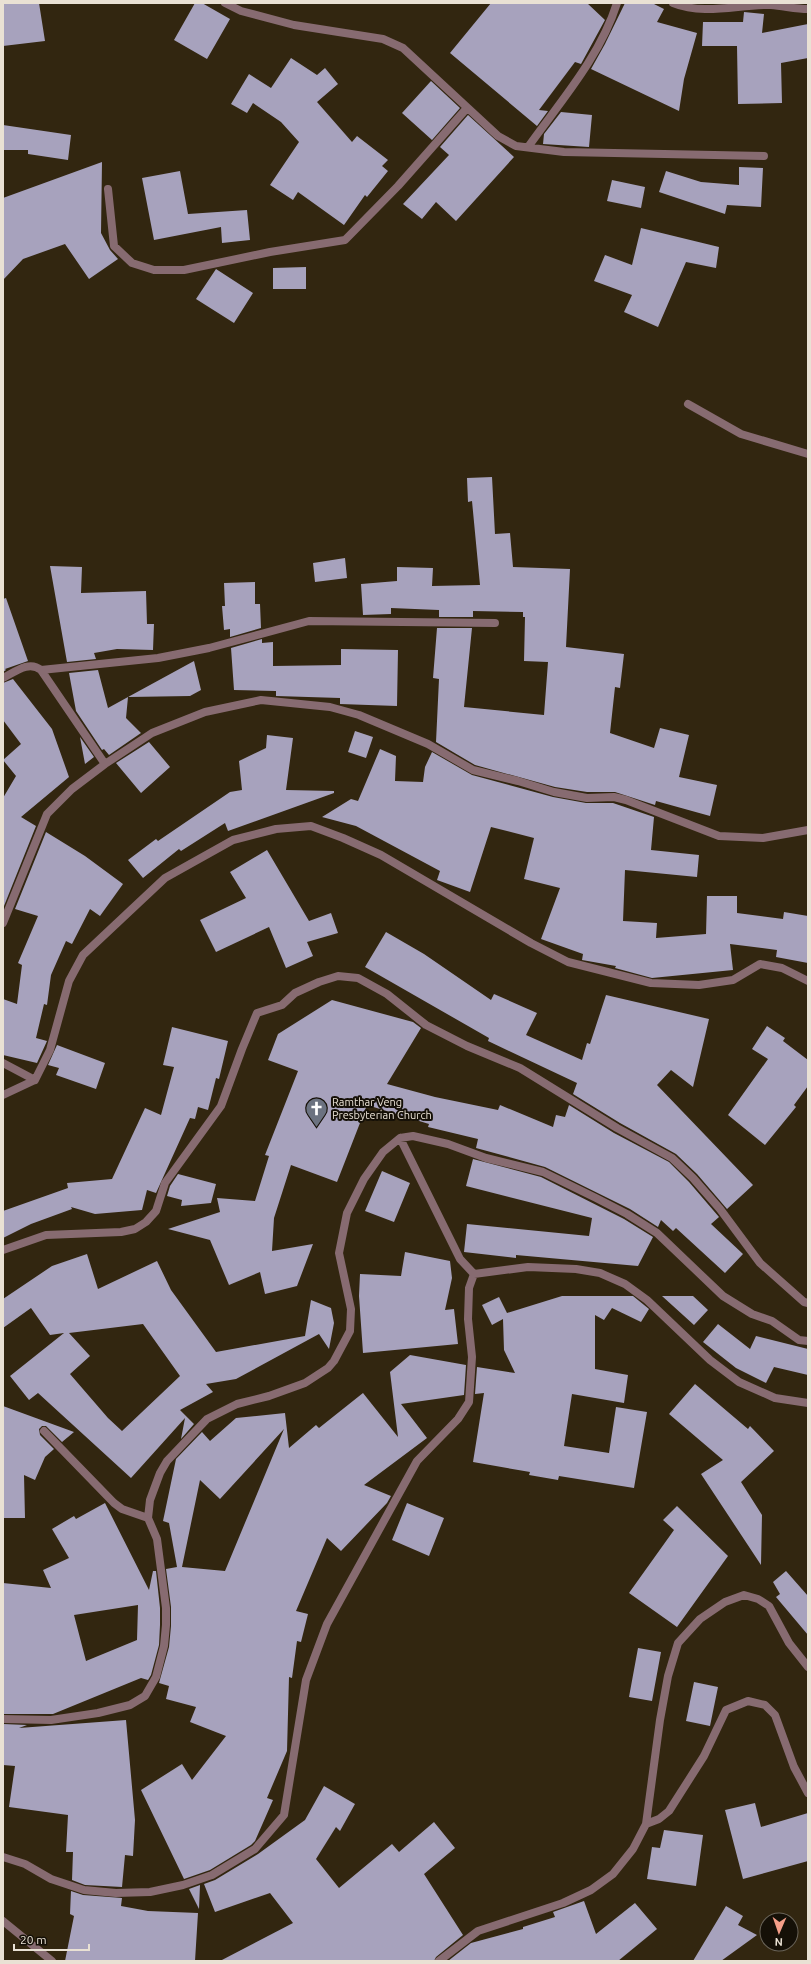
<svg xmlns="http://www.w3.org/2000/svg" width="811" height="1964" viewBox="0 0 811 1964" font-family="Ubuntu,sans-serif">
  <rect width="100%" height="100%" fill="#322610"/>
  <path fill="#a7a2bd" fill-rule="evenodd" d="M3 3H39L45 41 3 46Z
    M195 3H202L230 19 207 59 174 40Z
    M491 3H587L605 20 581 64 575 62 539 110 548 111 537 126 450 53Z
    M625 3H652L664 9 657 22 697 33 684 79 679 111 591 69 605 44Z
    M744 12 764 14 762 33 808 24V58L781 63 782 103 738 104 737 46H702L703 22H743Z
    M291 58 317 75 325 68 338 84 317 102 352 142 357 136 388 160 382 166 388 171 367 197 365 195 344 225 298 192 293 200 270 185 299 142 281 122 253 103 247 113 231 104 249 74 271 88Z
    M431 81 460 108 432 140 402 113Z
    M561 112 592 115 589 147 543 144 544 134Z
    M468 115 514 157 456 221 436 202 422 219 403 204 449 155 440 147Z
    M3 125 71 135 68 160 28 154V150H3Z
    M102 162 101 233 110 250 118 259 89 279 65 244 23 259 3 280V198Z
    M739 167 763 168 761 207 727 205 725 214 659 192 666 171 701 182 739 185Z
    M180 171 188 214 247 210 250 240 222 243 221 227 154 240 142 178Z
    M612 180 645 187 641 208 607 201Z
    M641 228 719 247 716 268 686 262 658 327 624 312 632 295 594 281 605 255 632 265Z
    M306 267V289H273V268Z
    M216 269 253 293 234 323 196 299Z
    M492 477 495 534 510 533 513 567 570 569 566 647 624 654 620 688 615 687 610 733 654 748 660 728 689 735 679 777 717 785 710 816 656 801 655 805 615 792H587L555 787 475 765 436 742 439 679 433 678 437 628H472L464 707 544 715 548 662 524 661 525 617H523V612L473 611V617H439V610L391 608V614L363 615 361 584 397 581V567L433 568 432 586 480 585 472 501 468 502 467 478Z
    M345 558 347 578 315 582 313 563Z
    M50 566 82 567 81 593 146 591 147 624H154L153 650 117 649 94 653 96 659 67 662Z
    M255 582V604H260L261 628 230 637V629L224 630 222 606H225L224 583Z
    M6 598 28 661 5 669 6 670 3 672V599Z
    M262 639V643L273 642V666L341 665V649L398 650 397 706 340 704V698L276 696V691L234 690 231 648Z
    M194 661 201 690 190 696 128 697Z
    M98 670 108 708 128 697 126 718 141 733 109 755 104 749 102 750 76 711 69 673Z
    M13 679 52 729 69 777 21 817 36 826 4 906 3 798 16 776 3 760 21 744 3 720V683Z
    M355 731 373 737 366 758 348 752Z
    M267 735 293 738 286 790 334 791V793L228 831 225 823 181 851 179 849 143 878 128 860 156 839 158 841 230 792 242 790 239 761 266 748Z
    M80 737 94 757 85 764Z
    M149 742 170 767 141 793 116 763Z
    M380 749 396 756 395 781 423 782 425 767 432 752 472 775 553 797 586 803H613L654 817 651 850 699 855 697 877 625 870 623 921 657 923 656 938 706 934 707 896H737V913L783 919 784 912 808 916V963L776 957 777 950 730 944 733 970 652 978 615 968 616 966 582 960 583 954 541 939 560 888 524 879 534 838 491 827 470 892 437 880 440 871 356 826 322 817 351 799 358 801Z
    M46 832 85 856 123 884 100 916 90 909 72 944 66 941 51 975 47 1005 44 1004 36 1038 47 1041 37 1063 3 1055V999L17 1004 22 965 18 963 38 916 15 909Z
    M267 850 309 921 331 913 338 933 307 942 313 956 286 968 269 927 216 952 200 920 246 898 230 872Z
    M386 932 424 954 491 1000 494 994 537 1013 526 1035 582 1060 587 1043 590 1044 606 995 709 1019 693 1087 671 1070 657 1085 753 1185 727 1209 697 1174 676 1154 620 1123 573 1094 577 1083 488 1041 489 1038 365 967Z
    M332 1000 413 1022 421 1028 387 1084 435 1097 498 1110 500 1105 553 1127 556 1115 565 1117 569 1105 614 1133 669 1162 689 1182 719 1217 711 1224 743 1254 725 1273 676 1228 673 1231 661 1220 658 1227 630 1209 545 1167 476 1148 478 1139 428 1127 429 1124 367 1105 337 1182 291 1165 274 1218 272 1251 313 1244 297 1286 265 1294 260 1272 229 1285 210 1240 168 1229 220 1212 217 1198 255 1201 269 1156 265 1155 298 1071 268 1060 278 1034Z
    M767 1026 785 1038 783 1041 808 1060V1086L794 1105 796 1107 765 1145 728 1115 768 1059 752 1049Z
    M172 1027 228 1041 219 1079 216 1078 208 1110 198 1107 195 1119 190 1118 156 1193 147 1190 142 1210 95 1214 71 1207 72 1209 31 1224 3 1238V1211L68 1188 67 1183 112 1179 145 1108 161 1115 174 1067 163 1065Z
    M57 1045 105 1063 96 1089 56 1075 59 1068 48 1065Z
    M473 1159 541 1177 624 1219 653 1237 638 1266 516 1255V1258L464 1252 467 1224 589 1236 592 1218 466 1186Z
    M382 1171 410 1183 394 1222 365 1211Z
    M178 1174 216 1184 211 1203 181 1206 182 1200 167 1196 170 1186Z
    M405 1252 450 1261 452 1278 445 1310 454 1309 458 1344 363 1353 359 1296 360 1274 401 1276Z
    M87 1254 98 1289 157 1261 171 1290 216 1352 305 1336 311 1300 331 1308 334 1323 329 1349 319 1334 236 1379 206 1384 213 1392 180 1410 194 1424 181 1439 185 1418 131 1478 38 1393 29 1400 10 1376 64 1333 50 1335 31 1308 3 1328V1299L52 1266ZM143 1324 180 1376 122 1431 108 1418 70 1374 90 1356 69 1333Z
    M562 1296H633L649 1309 641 1322 612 1308 604 1320 595 1315V1369L628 1375 624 1403 572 1394 564 1446 609 1453 616 1407 647 1412 634 1488 559 1476 558 1480 529 1475 530 1472 473 1462 484 1393 475 1394 477 1367 515 1373 504 1350 503 1319 492 1325 482 1305 499 1297 507 1313Z
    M662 1296H693L708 1310 694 1325Z
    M718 1324 750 1349 756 1336 808 1349V1375L774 1367 766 1383 736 1368 703 1342Z
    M410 1355 466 1365 464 1395 401 1404 427 1438 364 1485 391 1496 387 1503 341 1551 327 1538 296 1611 308 1614 301 1642 297 1641 292 1678 289 1677 287 1751 267 1798 273 1800 255 1841 251 1845 210 1870 184 1879 141 1790 182 1764 192 1780 226 1736 190 1722 196 1707 166 1699 169 1686 159 1683 169 1647 171 1626V1607L166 1569 177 1567 169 1523 163 1521 176 1459 202 1432 210 1441 236 1418 285 1413 289 1448 316 1425 319 1428 363 1393 398 1437 390 1372ZM284 1429 225 1571 182 1567 200 1480 220 1499Z
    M695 1384 748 1429 750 1426 774 1451 741 1482 762 1515 761 1565 701 1474 723 1460 669 1414Z
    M3 1406 74 1432 62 1442 46 1426H42L39 1429 40 1435 54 1449 45 1457 35 1480 24 1475 25 1518H3Z
    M105 1503 149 1590 153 1571H156L160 1608V1625L159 1645 151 1675 148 1680 141 1678 53 1714H3V1583L51 1588 43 1570 69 1558 52 1529 74 1516 76 1519ZM138 1605 137 1640 86 1661 74 1615Z
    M407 1503 444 1518 429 1556 392 1540Z
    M677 1506 728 1556 677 1627 629 1593 674 1530 663 1520Z
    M786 1571 808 1596V1635L776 1597 780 1594 773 1582Z
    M638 1648 661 1652 652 1701 629 1697Z
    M694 1682 718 1687 710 1726 686 1721Z
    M126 1720 135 1820 133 1856 125 1855 122 1887 85 1885 72 1880 73 1852H66L68 1815 9 1807 15 1766 3 1765V1724L27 1725 19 1728Z
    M324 1786 355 1804 340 1831 336 1827 316 1859 339 1888 392 1844 399 1852 434 1822 455 1848 424 1874 463 1935 436 1957 434 1961H220L293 1923 270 1893 215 1912 204 1884 215 1880 258 1854 305 1820Z
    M755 1803 761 1827 808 1813V1861L743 1879 725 1810Z
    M664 1830 703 1835 696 1886 647 1879 652 1847 660 1848Z
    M200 1885 199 1909 189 1889Z
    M71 1891 83 1895 122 1898 121 1906 148 1911 198 1913 195 1961H65L74 1916 70 1914Z
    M584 1901 596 1934 635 1903 657 1929 618 1961H448L471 1943 523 1929V1927L555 1917 553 1912Z
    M726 1906 743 1916 738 1925 757 1935 721 1961H693Z"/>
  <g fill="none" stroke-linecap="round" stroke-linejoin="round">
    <path stroke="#876b71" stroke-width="8" d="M225 3 241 11 294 25 383 39 403 48 498 136 516 146 564 152 764 156
      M673 3C705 16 739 4 771 5 784 6 796 9 808 9
      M528 147C560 102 600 57 617 3
      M108 189 114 246 132 263 154 270H184L270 252 345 240 398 186 467 108
      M688 404 741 434 808 454
      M41 670 158 658 209 648 309 621 495 623
      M3 678C15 672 29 660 41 670L105 764
      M3 923 47 814 72 789 105 764 152 733 205 712 261 700 330 707 359 715 428 744 473 770 518 781 554 792 587 798 614 797 626 800 719 836 763 838 808 830
      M3 1063 35 1080
      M3 1095 35 1080 50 1050 69 981 83 955 165 878 233 840 276 829 311 826 343 838 381 855 531 943 568 962 651 983 699 985 733 980 760 964 782 968 808 981
      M400 1138 460 1259 474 1274
      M3 1250 46 1235 121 1232 135 1229 146 1222 156 1211 165 1183 221 1106 242 1049 257 1013 282 1005 295 993 319 982 338 976 358 978 387 994 426 1025 467 1046 520 1068 617 1128 672 1158 693 1178 720 1209 760 1263 804 1302 808 1303
      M44 1431 114 1503 122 1509 148 1518
      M3 1719 51 1720 98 1713 130 1705 145 1696 156 1677 164 1646 166 1625V1608L157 1539 148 1518 150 1500 160 1473 167 1461 207 1419 237 1404 269 1396 305 1383 328 1368 334 1361 350 1331 351 1309 339 1253 347 1213 364 1179 383 1152 400 1138 413 1136 448 1144 486 1158 543 1172 596 1198 627 1214 657 1233 723 1296 752 1314 772 1321 799 1340 808 1341
      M646 1824 659 1819 669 1811 704 1756 726 1710 748 1701 765 1705 775 1715 794 1767 808 1793
      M3 1857 25 1864 51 1879 84 1890 116 1893 150 1892 183 1885 212 1875 255 1849 284 1815 306 1680 327 1624 417 1461 458 1419 469 1402 472 1357 468 1319 469 1288 474 1274 528 1267 576 1269 600 1273 625 1284 647 1300 710 1360 739 1382 775 1398 808 1403
      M3 1921 52 1961
      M439 1961 478 1931 563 1903 591 1890 613 1874 633 1849 646 1824 660 1720 668 1676 678 1643 700 1619 725 1602 744 1595 758 1599 769 1606 789 1643 808 1667"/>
  </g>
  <defs>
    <symbol id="church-pin" viewBox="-11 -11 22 30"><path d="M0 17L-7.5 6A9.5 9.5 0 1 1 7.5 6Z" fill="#6b7280" stroke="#151007"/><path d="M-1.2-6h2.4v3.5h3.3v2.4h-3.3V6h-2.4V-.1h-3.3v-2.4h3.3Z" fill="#fff"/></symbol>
  </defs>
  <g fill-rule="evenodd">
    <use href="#church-pin" x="304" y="1096" width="25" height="34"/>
  </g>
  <g text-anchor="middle" stroke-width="4" stroke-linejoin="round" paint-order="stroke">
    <g font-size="11" fill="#e9e1d4" stroke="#151007" text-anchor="start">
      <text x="332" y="1106">Ramthar Veng<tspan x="332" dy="13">Presbyterian Church</tspan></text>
    </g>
  </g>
  <rect width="811" height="1964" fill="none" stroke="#e9e1d4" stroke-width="8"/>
  <g transform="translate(779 1932) rotate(182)"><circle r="19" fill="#151007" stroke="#6a6459"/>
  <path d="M0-3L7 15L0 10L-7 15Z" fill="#f49e88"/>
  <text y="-6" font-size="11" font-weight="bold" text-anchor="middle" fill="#e9e1d4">N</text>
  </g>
  <path d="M14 1944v6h75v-6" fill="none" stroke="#e9e1d4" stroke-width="2"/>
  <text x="20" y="1944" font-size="12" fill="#e9e1d4" stroke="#151007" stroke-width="3" paint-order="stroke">20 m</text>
</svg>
